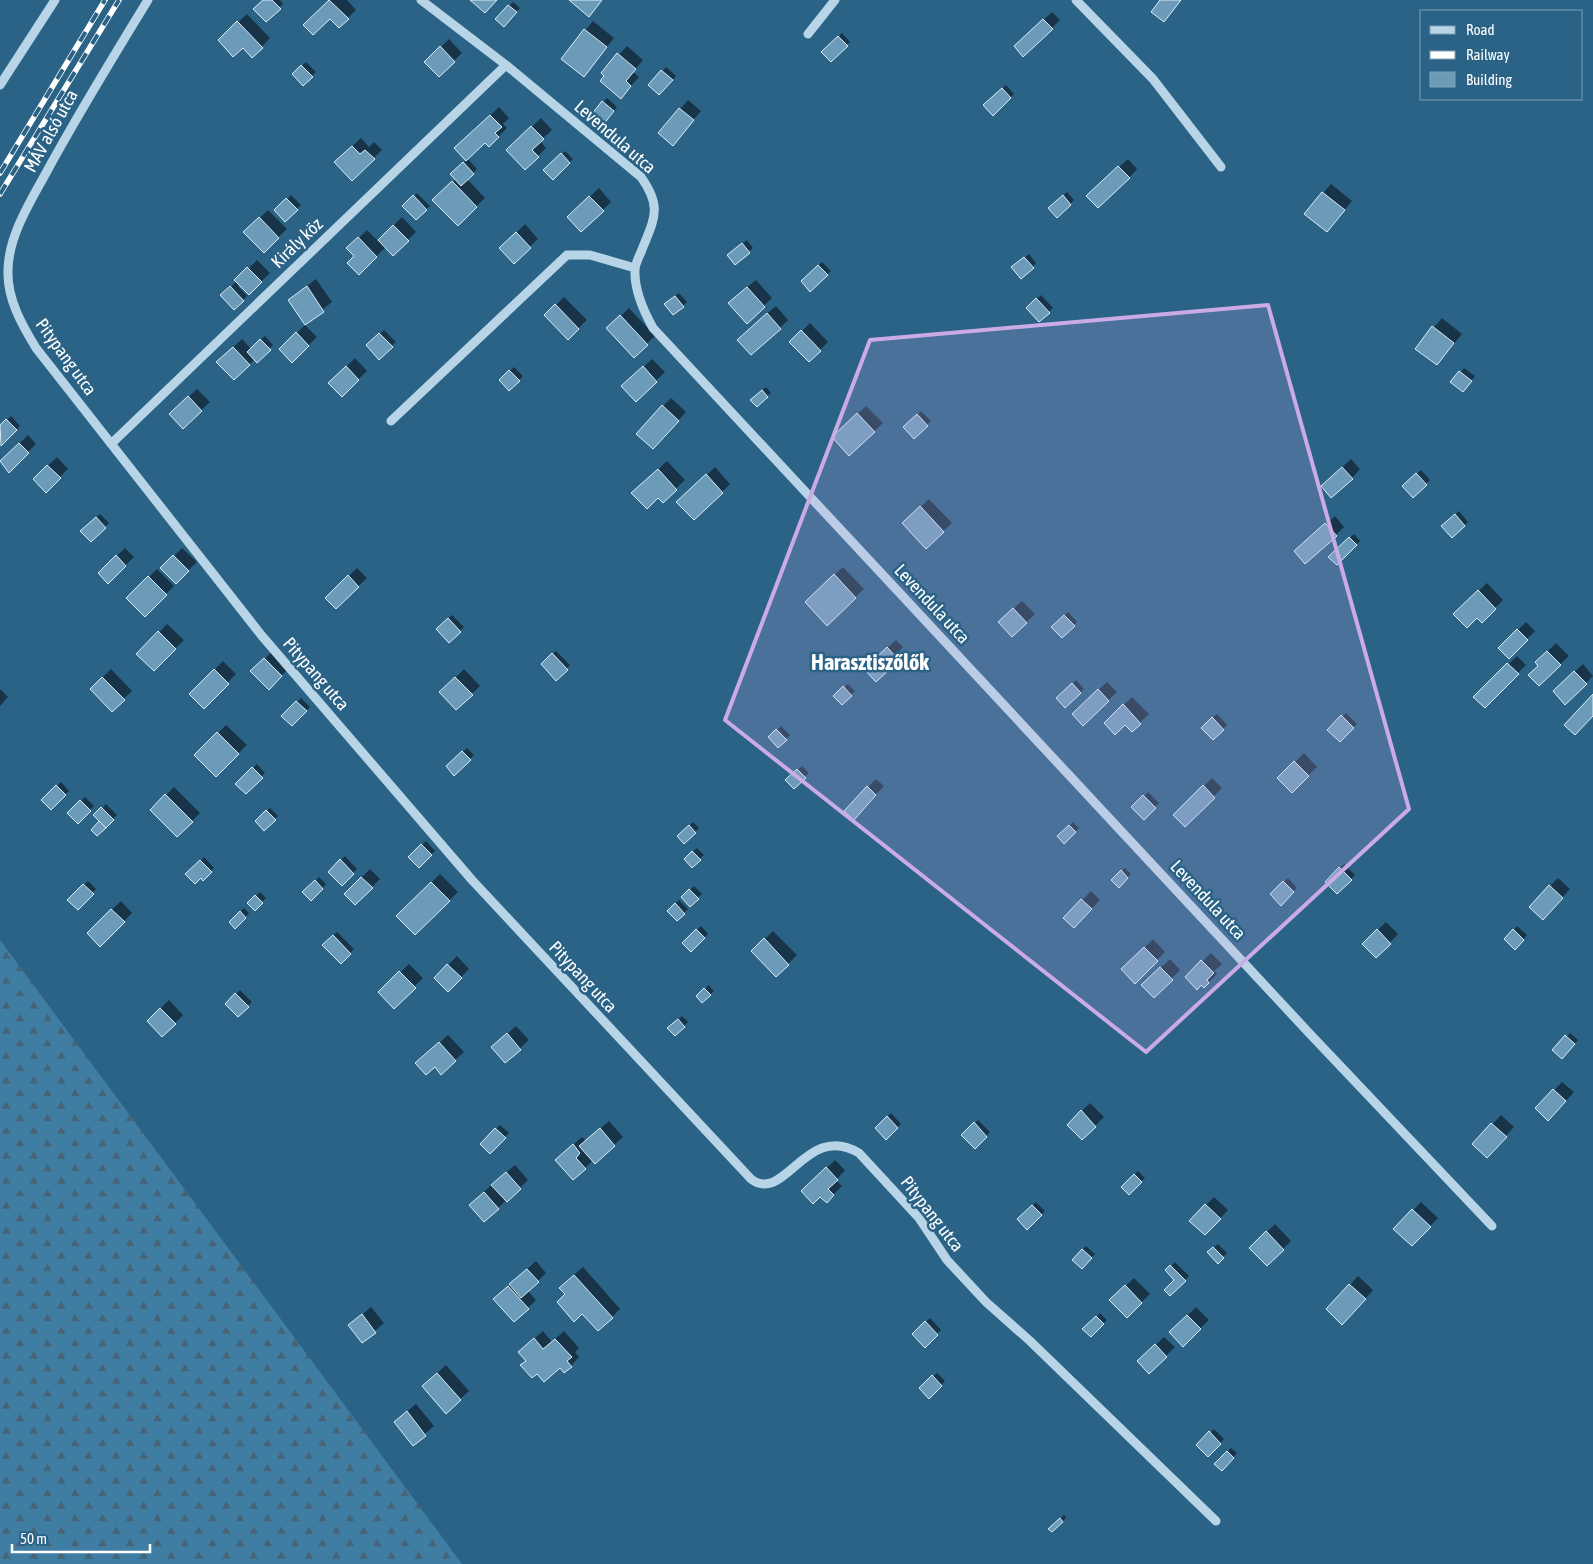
<svg xmlns="http://www.w3.org/2000/svg" width="1593" height="1564" viewBox="0 0 1593 1564" font-family="'Asap Condensed',sans-serif">
  <defs>
    <pattern id="forest-firs" width="22" height="20" patternUnits="userSpaceOnUse" patternTransform="scale(1.25)"><rect width="22" height="20" fill="#407da3"/><path d="M5 1l3.5 6h-7zM16 11l3.5 6h-7z" fill="#466478"/></pattern>
  </defs>
  <rect width="100%" height="100%" fill="#2b6387"/>
  <path fill="url(#forest-firs)" d="M0 940 462 1564H0Z"/>
  <path fill="#0007" d="M264 0H280L283 4 266 20Z
    M330 0H347L356 10 339 27 330 17 304 25Z
    M513 2 520 8 504 25 497 19Z
    M1052 12 1060 20 1052 28 1024 38Z
    M247 14 270 38 253 56 243 46 219 40Z
    M593 21 614 38 583 76 562 59Z
    M842 33 850 42 831 60 823 52Z
    M449 39 462 53 439 75 426 62Z
    M627 46 643 60 633 72 639 77 629 88 602 73Z
    M306 62 316 72 303 85 293 74Z
    M666 67 676 76 659 94 650 85Z
    M1006 85 1014 94 993 114 985 105Z
    M607 98 617 107 607 120 603 102Z
    M688 100 701 111 673 144 680 109Z
    M499 107 509 118 503 124 507 128 489 146 485 141 467 158 477 169 467 179 485 198 458 224 434 200 456 179 452 174 467 160 456 148Z
    M541 118 552 130 540 141 546 148 538 156 508 150Z
    M361 138 369 147 374 142 382 150 352 179 336 162Z
    M565 151 573 159 553 178 545 170Z
    M1128 159 1137 169 1129 178 1097 187Z
    M1331 184 1352 201 1335 222 1305 214Z
    M599 188 611 202 581 231 577 209Z
    M1067 192 1074 200 1057 216 1050 208Z
    M417 193 430 206 416 218 404 206Z
    M291 195 301 205 285 220 276 210Z
    M268 210 287 229 264 251 245 232Z
    M402 217 416 232 393 254 386 247 359 273 356 256 348 248 367 230 378 241Z
    M525 224 538 239 514 262 501 248Z
    M747 240 753 248 735 263 732 251Z
    M1029 254 1036 263 1033 267 1017 264Z
    M257 260 270 273 249 294 240 284 238 286 247 296 234 309 222 296Z
    M822 262 831 271 810 290 802 281Z
    M316 279 332 302 306 323 289 300Z
    M756 280 772 298 764 306 738 295Z
    M679 293 687 302 683 306 670 300Z
    M1041 295 1053 308 1039 321 1028 308Z
    M564 297 587 320 568 338 546 315Z
    M776 306 788 320 780 328 747 331Z
    M629 308 655 336 634 356 608 328Z
    M1442 318 1462 334 1437 364 1416 348Z
    M810 323 828 342 809 361 791 342Z
    M305 325 317 337 292 361 280 349Z
    M384 330 396 342 379 358 368 345Z
    M265 336 273 345 257 361 255 359 234 379 226 354 242 339 251 349Z
    M355 358 367 371 342 395 330 383Z
    M652 359 665 372 636 400 631 378Z
    M514 367 523 376 510 390 500 380Z
    M1464 368 1475 376 1467 386 1452 382Z
    M766 387 771 393 757 405 752 400Z
    M197 389 210 402 183 427 171 414Z
    M671 398 686 412 661 439 663 406Z
    M866 406 883 423 850 454 842 429Z
    M921 411 931 421 914 437 905 427Z
    M11 416 20 426 1 445 0 427Z
    M28 435 36 444 9 471 1 462Z
    M57 457 68 469 46 491 34 479Z
    M1351 459 1360 469 1352 478H1331Z
    M667 461 685 480 663 501 642 485Z
    M715 467 730 484 722 492 687 494Z
    M1421 470 1430 480 1413 496 1404 486Z
    M929 499 952 523 926 547 912 515Z
    M1459 511 1468 522 1452 536 1443 526Z
    M100 514 109 523 91 540 82 531Z
    M1335 516 1344 527 1336 535 1304 543Z
    M1354 534 1360 541 1337 563 1330 557Z
    M125 548 134 557 108 582 99 573Z
    M182 548 197 562 176 582 162 568Z
    M843 567 864 589 827 624 815 593Z
    M357 568 367 578 336 608 326 598Z
    M157 569 174 586 145 615 128 598Z
    M1487 583 1503 600 1482 621 1477 616 1455 614Z
    M1022 601 1035 614 1012 636 1008 614Z
    M1068 612 1077 622 1062 637 1053 627Z
    M452 615 464 627 449 642 437 629Z
    M1526 622 1535 631 1509 657 1500 648Z
    M167 624 184 640 154 670 138 654Z
    M896 640 903 647 898 653 901 656 876 680 865 669Z
    M1556 643 1569 656 1539 684V666L1536 663Z
    M274 650 290 667 269 688 252 671Z
    M556 651 570 665 556 679 542 664Z
    M1517 656 1526 665 1485 706 1475 697Z
    M223 661 236 674 204 707 191 694Z
    M1583 664 1593 676 1565 703 1554 691Z
    M111 669 132 691 112 710 91 689Z
    M464 669 480 686 456 709 441 692Z
    M1076 680 1084 689 1065 706 1058 698Z
    M1107 682 1117 692 1083 724 1082 705Z
    M848 684 855 691 842 703 835 696Z
    M0 689 8 697 0 706Z
    M1132 697 1149 714 1132 730 1114 714Z
    M301 698 310 707 292 725 283 716Z
    M1346 713 1357 724 1340 741 1329 730Z
    M1217 714 1227 725 1213 739 1202 728Z
    M226 725 247 745 216 775 196 755Z
    M781 726 790 735 778 746 770 737Z
    M467 748 474 755 454 774 447 766Z
    M1304 753 1317 767 1292 791 1279 778Z
    M257 764 265 773 246 792 237 784Z
    M802 766 809 773 794 787 787 780Z
    M1212 778 1222 788 1185 825 1175 815Z
    M876 779 884 786 862 809 868 787Z
    M61 782 69 791 51 808 43 800Z
    M174 787 200 813 177 836 152 810Z
    M1148 792 1159 803 1144 818 1133 807Z
    M85 797 94 806 78 822 69 813Z
    M106 804 117 815 97 834 101 821 95 815Z
    M270 808 278 816 265 829 256 821Z
    M693 822 699 828 685 842 679 836Z
    M1073 822 1079 828 1064 842 1058 836Z
    M426 841 435 851 419 866 410 857Z
    M697 848 704 855 692 866 685 859Z
    M345 856 357 869 342 884 329 872Z
    M204 857 214 868 203 879 201 876 187 874Z
    M1344 864 1355 875 1337 892 1326 882Z
    M1125 868 1131 874 1119 886 1113 880Z
    M370 869 380 879 355 904 345 894Z
    M440 874 458 892 415 934 398 916Z
    M319 877 326 884 311 899 304 892Z
    M1288 878 1297 888 1281 904 1271 894Z
    M1558 878 1570 889 1551 910 1550 886Z
    M88 881 96 889 78 908 69 900Z
    M694 886 702 894 690 905 683 897Z
    M1091 891 1100 900 1074 927 1065 918Z
    M260 892 266 898 255 909 248 903Z
    M679 900 688 909 677 920 668 911Z
    M121 901 132 913 100 945 88 933Z
    M244 908 249 913 235 927 230 922Z
    M1386 922 1398 934 1376 957 1363 944Z
    M701 926 708 934 691 950 684 943Z
    M1517 926 1527 935 1515 948 1505 939Z
    M773 931 797 955 776 976 753 951Z
    M337 932 354 949 341 962 324 945Z
    M1153 939 1165 952 1135 982 1123 969Z
    M1211 953 1222 964 1214 971 1217 974 1204 987 1186 977Z
    M457 956 469 969 448 990 435 978Z
    M1170 959 1180 970 1154 996 1143 985Z
    M409 964 423 978 394 1007 380 992Z
    M709 985 714 991 702 1002 697 996Z
    M240 990 252 1002 238 1015 226 1004Z
    M169 1000 183 1015 162 1036 148 1021Z
    M682 1016 688 1022 675 1035 669 1028Z
    M516 1026 529 1040 505 1062 501 1039Z
    M1570 1033 1578 1040 1562 1057 1554 1050Z
    M448 1035 464 1052 455 1060 426 1055Z
    M1562 1082 1574 1092 1557 1111 1537 1108Z
    M1090 1103 1104 1117 1082 1139 1068 1125Z
    M891 1113 901 1124 886 1138 876 1128Z
    M1501 1115 1514 1127 1495 1148 1474 1144Z
    M978 1120 990 1132 975 1147 963 1135Z
    M609 1121 623 1137 595 1162 593 1160 585 1168 565 1152 582 1137 586 1141Z
    M500 1125 509 1133 490 1152 481 1144Z
    M835 1160 845 1170 836 1180 842 1186 827 1201 820 1195 803 1191Z
    M515 1165 528 1180 498 1208 479 1196Z
    M1138 1171 1145 1178 1129 1193 1122 1186Z
    M1214 1197 1228 1210 1205 1234 1191 1220Z
    M1036 1202 1045 1211 1027 1228 1019 1219Z
    M1421 1202 1438 1218 1412 1245 1395 1229Z
    M1275 1224 1291 1241 1267 1264 1251 1248Z
    M1218 1244 1227 1253 1218 1262 1209 1252Z
    M1086 1246 1095 1254 1082 1267 1074 1260Z
    M536 1261 546 1273 528 1291 536 1300 528 1308 495 1299Z
    M1175 1262 1189 1276 1170 1295 1176 1280 1167 1270Z
    M583 1267 620 1309 612 1317 582 1312 567 1294 569 1279Z
    M1358 1276 1373 1290 1351 1315 1350 1285Z
    M1134 1278 1150 1294 1127 1316 1111 1300Z
    M371 1307 384 1323 362 1342 350 1325Z
    M1196 1307 1209 1320 1183 1345 1171 1332Z
    M1100 1313 1107 1320 1091 1336 1084 1329Z
    M930 1318 941 1330 925 1346 913 1334Z
    M543 1331 552 1342 564 1331 579 1348 575 1352 579 1357 571 1366H560L527 1360 528 1344Z
    M1164 1337 1175 1347 1149 1372 1139 1361Z
    M446 1365 469 1391 446 1412 432 1378Z
    M937 1373 945 1381 929 1397 921 1388Z
    M416 1404 434 1426 413 1444 404 1414Z
    M1214 1429 1224 1439 1208 1455 1198 1445Z
    M1231 1448 1237 1453 1222 1469 1216 1464Z
    M1064 1515 1066 1518 1052 1531 1053 1525Z"/>
  <path fill="#6b9bb9" stroke="#daecf6" d="M263 0H272L281 9 266 22 253 9Z
    M329 0 349 19 339 28 330 19 313 35 303 25Z
    M470 0H497L485 13Z
    M569 0H602L589 17Z
    M1160 0H1181L1164 22 1151 12Z
    M508 5 517 12 504 27 495 19Z
    M1043 19 1053 29 1023 57 1014 46Z
    M237 21 263 48 252 58 243 48 233 57 218 40Z
    M584 29 607 47 584 77 561 59Z
    M838 36 848 46 831 62 821 52Z
    M440 46 455 62 439 77 424 62Z
    M617 53 636 69 626 81 631 86 621 99 600 81 604 76 601 73Z
    M301 65 313 77 303 86 292 74Z
    M661 70 673 80 659 95 648 85Z
    M1002 88 1011 98 993 116 983 105Z
    M602 101 614 111 603 125 591 115Z
    M679 108 694 120 673 146 658 133Z
    M490 115 502 127 495 133 499 137 489 147 485 143 466 161 454 148Z
    M531 126 544 139 532 150 539 157 525 170 506 150Z
    M352 146 360 154 365 150 375 159 352 181 334 162Z
    M561 153 570 163 553 180 543 170Z
    M463 162 474 174 461 186 450 174Z
    M1118 166 1130 178 1098 208 1086 196Z
    M452 181 477 207 458 226 432 200Z
    M1322 192 1345 210 1327 232 1304 214Z
    M413 195 427 210 416 220 402 206Z
    M1063 195 1071 205 1057 218 1048 208Z
    M589 196 604 211 581 232 567 217Z
    M286 198 298 210 285 222 274 210Z
    M259 217 279 238 264 253 243 232Z
    M393 225 409 241 393 256 378 240Z
    M516 232 531 248 514 264 499 248Z
    M358 237 377 257 359 275 347 263 354 256 346 248Z
    M742 243 750 253 735 265 727 255Z
    M1024 257 1034 268 1021 279 1011 267Z
    M818 265 828 275 810 292 801 281Z
    M247 267 262 282 249 295 234 280Z
    M230 286 244 301 234 310 220 295Z
    M307 286 324 312 305 325 288 300Z
    M747 287 765 307 747 324 728 303Z
    M675 296 684 307 673 315 664 304Z
    M1036 298 1050 313 1039 322 1026 308Z
    M555 304 579 329 568 340 544 315Z
    M767 313 781 329 751 355 737 340Z
    M620 315 648 345 634 358 606 328Z
    M1432 326 1454 343 1437 365 1415 349Z
    M801 330 821 351 809 362 789 342Z
    M296 332 309 346 292 363 279 349Z
    M379 333 393 347 379 360 366 345Z
    M260 339 271 350 257 363 247 352Z
    M233 347 250 365 234 380 216 362Z
    M346 366 359 380 342 397 328 383Z
    M643 366 657 382 636 402 621 386Z
    M509 370 520 381 509 391 499 380Z
    M1459 371 1472 381 1463 392 1450 382Z
    M762 390 768 397 757 407 750 400Z
    M188 396 202 411 183 429 169 414Z
    M662 405 679 421 653 449 636 434Z
    M857 413 875 432 849 456 832 437Z
    M917 414 928 426 914 439 903 427Z
    M6 419 17 430 1 446 0 425Z
    M19 443 29 453 9 473 0 461Z
    M47 465 61 478 46 493 33 479Z
    M1342 467 1353 479 1331 498 1321 486Z
    M658 469 677 490 663 503 658 498 647 509 631 493Z
    M1416 473 1427 485 1413 498 1402 486Z
    M706 474 723 493 694 520 676 502Z
    M920 506 944 532 926 549 902 523Z
    M1455 514 1465 526 1452 538 1441 526Z
    M96 517 106 528 91 542 80 531Z
    M1325 523 1337 536 1305 564 1294 551Z
    M1349 537 1357 545 1337 565 1328 557Z
    M116 555 126 566 108 584 98 573Z
    M173 555 189 571 176 584 160 568Z
    M834 574 856 598 827 626 805 602Z
    M348 575 359 587 336 609 325 598Z
    M148 576 167 595 145 617 126 598Z
    M1478 590 1496 609 1482 623 1477 618 1467 628 1453 614Z
    M1013 608 1027 623 1012 637 998 622Z
    M1064 615 1075 626 1062 638 1051 627Z
    M448 618 461 632 449 643 436 629Z
    M1517 629 1528 640 1509 659 1498 648Z
    M158 631 176 649 154 671 136 654Z
    M887 647 896 657 890 662 893 666 876 682 864 669Z
    M1547 651 1561 665 1539 686 1528 675 1538 666 1535 662Z
    M552 653 568 670 556 681 541 664Z
    M264 658 282 676 269 690 250 671Z
    M1507 663 1519 674 1485 708 1473 697Z
    M214 669 229 684 204 709 189 694Z
    M1574 671 1587 684 1565 705 1553 691Z
    M102 677 125 700 112 712 90 689Z
    M455 677 473 695 456 710 439 692Z
    M1072 683 1081 693 1065 708 1056 698Z
    M843 686 852 696 842 705 833 696Z
    M1098 689 1109 701 1083 726 1072 714Z
    M1593 694V716L1575 735 1564 725Z
    M296 701 307 711 292 726 281 716Z
    M1123 704 1141 724 1132 732 1125 725 1115 735 1104 723Z
    M1341 715 1354 728 1340 742 1327 730Z
    M1212 717 1224 730 1213 740 1201 728Z
    M776 729 787 740 778 748 768 737Z
    M217 732 239 754 216 777 194 755Z
    M462 751 471 760 454 776 446 766Z
    M1294 761 1309 776 1292 793 1277 778Z
    M252 767 263 778 246 794 235 784Z
    M797 769 806 778 794 789 785 780Z
    M56 785 66 795 51 810 41 800Z
    M1203 785 1215 798 1185 827 1173 815Z
    M867 786 876 795 854 820 844 811Z
    M165 794 193 822 177 837 150 810Z
    M1143 795 1156 808 1144 820 1131 807Z
    M80 800 91 811 78 824 67 813Z
    M101 807 114 820 106 828 93 815Z
    M266 810 276 820 264 831 255 821Z
    M99 821 106 828 97 836 91 830Z
    M689 825 696 833 684 844 677 836Z
    M1069 825 1076 832 1064 844 1057 836Z
    M421 844 432 855 419 868 408 857Z
    M692 851 701 860 692 868 684 859Z
    M340 859 354 874 342 886 328 872Z
    M200 860 212 872 203 881 201 878 195 884 185 874Z
    M1339 867 1352 880 1337 894 1325 882Z
    M1121 870 1128 878 1119 888 1111 880Z
    M361 877 373 888 355 905 344 894Z
    M315 880 323 889 311 901 302 892Z
    M1283 881 1294 892 1281 906 1270 894Z
    M431 882 450 901 415 935 396 916Z
    M83 884 94 894 78 910 67 900Z
    M1549 885 1563 898 1543 920 1529 907Z
    M689 889 699 899 690 907 681 897Z
    M255 895 263 903 255 911 247 903Z
    M1081 899 1092 909 1074 928 1063 918Z
    M675 903 685 914 677 921 667 911Z
    M111 909 125 922 100 947 87 933Z
    M240 911 246 918 235 929 229 922Z
    M696 929 705 938 691 952 682 943Z
    M1377 929 1391 944 1376 958 1362 944Z
    M1513 929 1524 940 1515 950 1504 939Z
    M333 935 351 954 341 964 322 945Z
    M764 938 789 965 776 977 751 951Z
    M1144 947 1158 961 1135 984 1121 969Z
    M1201 960 1214 973 1207 980 1209 983 1204 988 1201 985 1197 990 1185 977Z
    M447 964 462 978 448 992 434 978Z
    M1160 967 1173 980 1154 998 1141 985Z
    M399 971 416 988 394 1009 378 992Z
    M704 988 711 995 702 1003 696 996Z
    M235 993 249 1007 238 1017 225 1004Z
    M160 1008 176 1024 162 1037 147 1021Z
    M678 1019 685 1027 675 1036 667 1028Z
    M507 1033 521 1050 505 1063 491 1047Z
    M1565 1035 1575 1044 1562 1059 1552 1050Z
    M439 1042 456 1061 441 1075 435 1067 426 1075 415 1063Z
    M1553 1089 1566 1101 1548 1121 1535 1108Z
    M1081 1110 1096 1127 1082 1140 1067 1125Z
    M887 1116 898 1128 886 1140 875 1128Z
    M974 1122 987 1137 975 1149 961 1135Z
    M1491 1123 1507 1137 1487 1158 1472 1144Z
    M495 1128 506 1138 490 1154 480 1144Z
    M600 1128 615 1146 595 1164 579 1146Z
    M573 1144 580 1153 576 1158 586 1169 573 1180 555 1160Z
    M826 1167 838 1180 828 1189 834 1195 827 1203 820 1197 813 1204 801 1191Z
    M506 1172 521 1189 507 1202 491 1185Z
    M1134 1174 1142 1182 1129 1195 1121 1187Z
    M484 1192 499 1209 484 1222 469 1205Z
    M1205 1204 1221 1219 1205 1235 1189 1221Z
    M1032 1205 1042 1215 1027 1230 1017 1219Z
    M1412 1209 1431 1227 1412 1246 1393 1229Z
    M1266 1231 1284 1250 1267 1266 1249 1248Z
    M1213 1247 1224 1258 1218 1264 1207 1252Z
    M1082 1249 1092 1258 1082 1269 1072 1260Z
    M1170 1265 1186 1281 1170 1296 1164 1290 1174 1280 1165 1270Z
    M527 1269 539 1282 521 1298 509 1284Z
    M574 1275 613 1318 598 1331 582 1314 574 1322 557 1302 565 1294 559 1288Z
    M1349 1284 1366 1299 1342 1325 1326 1309Z
    M1125 1285 1142 1303 1127 1318 1109 1300Z
    M508 1286 529 1309 514 1322 493 1299Z
    M362 1314 376 1333 362 1343 348 1325Z
    M1187 1315 1201 1329 1183 1347 1169 1332Z
    M1096 1316 1104 1324 1091 1337 1082 1329Z
    M925 1321 938 1335 925 1348 912 1334Z
    M534 1338 543 1349 555 1339 572 1357 567 1361 572 1367 564 1373 560 1368 544 1382 537 1374 532 1378 520 1365 526 1361 518 1352Z
    M1155 1344 1167 1357 1149 1374 1137 1361Z
    M437 1373 461 1400 446 1414 422 1386Z
    M932 1375 942 1386 929 1399 919 1388Z
    M407 1411 426 1436 413 1446 394 1422Z
    M1209 1431 1221 1444 1208 1457 1196 1445Z
    M1227 1451 1234 1458 1222 1471 1214 1464Z
    M1060 1518 1063 1522 1052 1532 1048 1529Z"/>
  <g fill="none" stroke-linecap="round" stroke-linejoin="round">
    <path stroke="#b7d5e7" stroke-width="9" d="M148 0C113 57 78 114 46 173 30 202 8 237 8 271 7 299 22 325 36 348L262 636 472 880 751 1179C785 1205 806 1121 859 1153L919 1218 947 1260 986 1302 1030 1341 1216 1521
      M421 0 506 65 641 177C663 208 654 219 641 252 639 257 635 264 635 270 634 290 643 310 653 328L1310 1034 1492 1226
      M1076 0 1153 79 1221 167
      M808 34 835 0
      M0 85 55 0
      M391 421 567 255H590L635 268
      M111 444 506 65"/>
    <defs>
      <path id="rail" d="M0 173 105 0
        M0 194 119 0"/>
    </defs>
    <use href="#rail" stroke="#fff" stroke-width="5.5"/>
    <use href="#rail" stroke="#2b6387" stroke-width="4" stroke-dasharray="11" stroke-linecap="butt"/>
  </g>
  <path fill="#caabe5" fill-opacity="0.2" stroke="#caabe5" stroke-width="4" stroke-linejoin="round" d="M1268 305 1409 809 1146 1052 725 720 870 340Z"/>
  <g text-anchor="middle" stroke-width="5" stroke-linejoin="round" paint-order="stroke">
    <g font-size="18" fill="#fff" stroke="#2b6387">
      <text transform="translate(51 131) rotate(-61)" y="6">MÁV alsó utca</text>
      <text transform="translate(615 137) rotate(41)" y="6">Levendula utca</text>
      <text transform="translate(297 243) rotate(-44)" y="6">Király köz</text>
      <text transform="translate(66 357) rotate(54)" y="6">Pitypang utca</text>
      <text transform="translate(932 604) rotate(47)" y="6">Levendula utca</text>
      <text transform="translate(316 674) rotate(49)" y="6">Pitypang utca</text>
      <text transform="translate(1208 900) rotate(47)" y="6">Levendula utca</text>
      <text transform="translate(583 977) rotate(47)" y="6">Pitypang utca</text>
      <text transform="translate(932 1214) rotate(52)" y="6">Pitypang utca</text>
    </g>
    <g font-size="22" font-weight="bold" fill="#fff" stroke="#2b6387">
      <text x="870" y="670">Harasztiszőlők</text>
    </g>
  </g>
  <rect x="1420" y="10" width="162" height="90" fill="#2b6387" stroke="#80a1b7"/>
  <rect x="1430" y="26" width="25" height="8" fill="#b7d5e7" stroke="#80a1b7"/>
  <text x="1466" y="35" font-size="15" fill="#ffffff">Road</text>
  <rect x="1430" y="51" width="25" height="8" fill="#ffffff" stroke="#80a1b7"/>
  <text x="1466" y="60" font-size="15" fill="#ffffff">Railway</text>
  <rect x="1430" y="72" width="25" height="15" fill="#6b9bb9" stroke="#80a1b7"/>
  <text x="1466" y="85" font-size="15" fill="#ffffff">Building</text>
  <path d="M12 1544v8h138v-8" fill="none" stroke="#ffffff" stroke-width="2.5"/>
  <text x="20" y="1544" font-size="15" fill="#ffffff" stroke="#2b6387" stroke-width="4" paint-order="stroke">50 m</text>
</svg>
